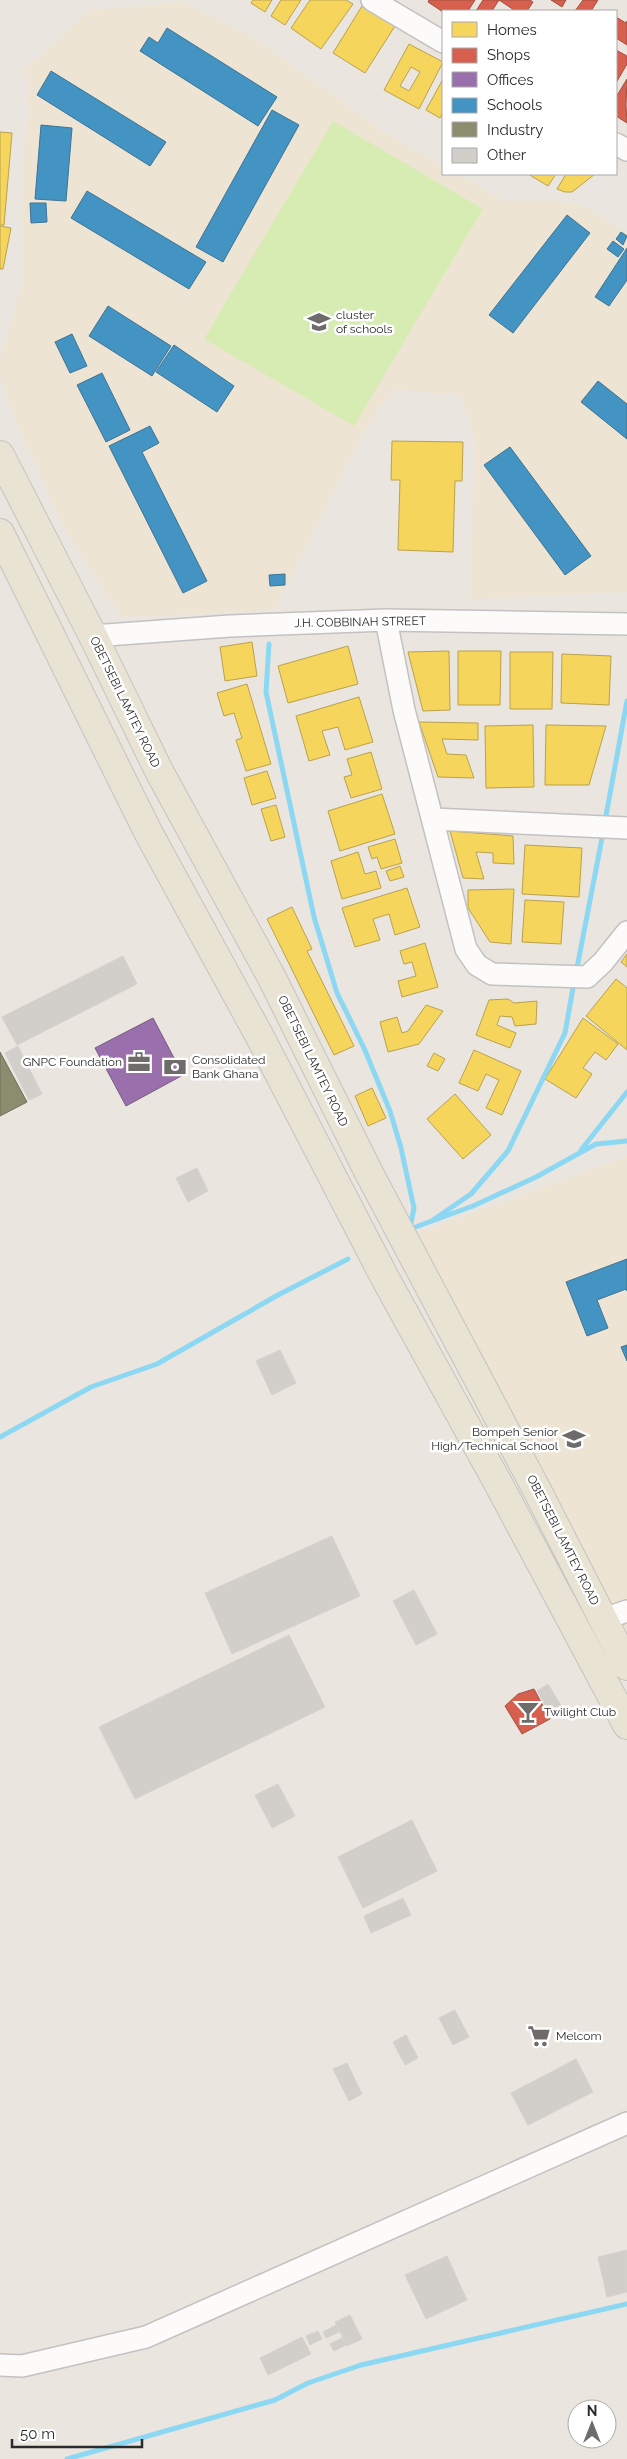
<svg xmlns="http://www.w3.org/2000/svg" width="627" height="2459" viewBox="0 0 627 2459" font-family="Raleway,sans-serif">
  <rect width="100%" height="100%" fill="#eae5df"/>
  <path fill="#eee4d3" d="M184 2 254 38 383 131 443 166V174H457L505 201H555L586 207 627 233V592L470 599 476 439 459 395 393 389 365 430 274 610 122 617 66 531 15 419 0 376V360L22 284V186L29 112 26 68 90 11Z
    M627 1156V1644L416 1234Z"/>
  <path fill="#d7ecb2" d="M333 121 483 209 354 426 204 339Z"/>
  <path fill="#f6d55c" stroke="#b9a24d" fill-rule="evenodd" d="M253 0H272L265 12 251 3Z
    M281 0H301L285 25 271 16Z
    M310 0H346L353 4 321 49 291 28Z
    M362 6 395 26 365 73 333 53Z
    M409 44 443 62 419 109 384 90ZM411 67 420 72 409 91 400 86Z
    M443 79V112L440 118 426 110Z
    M0 132 12 133 4 225H0Z
    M528 174H556L548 186Z
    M566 174H595L572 192H565L557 189Z
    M0 226 11 228 3 269H0Z
    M392 441 463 442 462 481H455L453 552 398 550 400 480H391Z
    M252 642 257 676 225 681 220 647Z
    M348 646 358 684 288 703 278 666Z
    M449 651 450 710 423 711 408 652Z
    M458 651H501L500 705H458Z
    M510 652H553L552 709H510Z
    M562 654 611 656 609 705 561 703Z
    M247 684 271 764 246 771 236 740 242 738 234 713 224 716 217 693Z
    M359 697 373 742 345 750 338 727 322 731 330 755 309 761 296 716Z
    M419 722 478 723V740L442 739 447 754 466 755 474 778 438 777Z
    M533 725 534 787 486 788 485 726Z
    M546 725 606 726 589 785H545Z
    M371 752 382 789 351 798 344 777 352 775 347 759Z
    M267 771 276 798 252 805 244 778Z
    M382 794 395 834 340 851 328 811Z
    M276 805 285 837 271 841 261 809Z
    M450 831 513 836 514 864 493 863V853L476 852 484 879 463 878Z
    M395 839 402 863 381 869 377 857 372 859 368 847Z
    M525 845 582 848 579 897 522 894Z
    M358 852 365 874 376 871 381 888 342 899 331 861Z
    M400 866 404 877 390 881 386 871Z
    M407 888 420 927 395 935 389 914 373 919 380 940 355 947 342 908Z
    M514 889 511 944 490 942 468 908V890Z
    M525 900 564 902 561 944 522 942Z
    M292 907 312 949 307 951 354 1046 334 1055 267 919Z
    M425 943 438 987 402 997 398 981 416 976 412 962 404 964 400 951Z
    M627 954V967L621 962Z
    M616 979 627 988V1050L586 1016Z
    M508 999 514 1003 537 1001 536 1024 515 1026 512 1017 500 1016 497 1025 516 1033 510 1048 476 1035 489 1000Z
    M426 1005 443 1011 419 1044 388 1052 380 1022 397 1017 402 1033 408 1031Z
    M583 1018 618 1044 606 1060 595 1052 583 1068 592 1074 576 1098 545 1079Z
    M474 1050 521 1071 502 1115 486 1108 499 1080 486 1074 478 1091 459 1083Z
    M434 1053 445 1059 438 1071 427 1066Z
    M372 1088 386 1118 368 1126 355 1096Z
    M455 1094 491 1135 463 1159 427 1119Z"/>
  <path fill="#d6604d" stroke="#a35043" d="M429 0H475L468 11 443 12 428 2Z
    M483 0H530L533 2 527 11H513L514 10 499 0 492 11H476Z
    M551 0H566L562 7Z
    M583 0H598L591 11H575Z
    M616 17 626 23 627 21V45L616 38Z
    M616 50 627 56V64L616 83Z
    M627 79 626 105 627 123 616 116V97Z
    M534 1689 550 1719 522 1734 505 1706 518 1694Z"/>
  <path fill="#9970ab" stroke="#785b85" d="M153 1018 183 1075 126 1106 95 1048Z"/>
  <path fill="#4393c3" stroke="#3c7495" d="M167 28 277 97 258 126 140 51 149 37 158 43Z
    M51 71 166 142 150 166 37 95Z
    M272 110 299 125 223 262 196 247Z
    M41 125 72 128 66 201 35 199Z
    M87 191 206 262 189 289 71 218Z
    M30 203H46L47 222 31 223Z
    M567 215 590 233 513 333 489 315Z
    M621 232 627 236 623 245 616 239Z
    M613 241 624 249 618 257 607 249Z
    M627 248V280L609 306 595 297Z
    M108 306 171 346 152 376 89 336Z
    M72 334 87 366 70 373 55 342Z
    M174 345 234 386 217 412 156 372Z
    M102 373 130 430 106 442 77 385Z
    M598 381 627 404V439L581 402Z
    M150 426 159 443 142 452 207 581 183 593 109 446Z
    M510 447 591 556 565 575 484 465Z
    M285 574V585L270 586 269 575Z
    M627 1259V1291L626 1289 597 1300 608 1328 587 1336 566 1282Z
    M627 1345V1361L621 1347Z"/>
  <path fill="#8c8c6e" stroke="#6f6f5a" d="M0 1052 27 1102 0 1116Z"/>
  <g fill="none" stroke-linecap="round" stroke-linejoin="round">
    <path stroke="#8cd8f2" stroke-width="5" d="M269 644 266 692 314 917 337 993 364 1048 390 1111 401 1148 414 1208 410 1228
      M605 821 627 701
      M577 968 602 838
      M581 1150 627 1092
      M433 1220 471 1194 508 1151 565 1033 573 988
      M410 1229 473 1206 536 1177 596 1144 627 1141
      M0 1437 91 1387 157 1364 278 1295 348 1259
      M67 2459 275 2400 308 2383 361 2365 627 2304"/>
  </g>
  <path fill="#d2cfcb" stroke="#d5d1cc" d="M123 956 137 984 17 1045 2 1017Z
    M18 1046 42 1094 29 1100 5 1053Z
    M197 1168 208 1191 188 1202 176 1178Z
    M280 1350 296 1383 272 1395 256 1361Z
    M332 1536 360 1596 232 1654 205 1593Z
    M414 1590 437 1634 416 1645 393 1601Z
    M289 1635 325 1707 135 1799 99 1727Z
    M548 1684 562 1707 550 1714 537 1691Z
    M278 1784 295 1816 272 1828 255 1795Z
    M412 1820 437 1871 363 1908 338 1857Z
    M403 1898 411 1915 371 1933 364 1916Z
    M455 2010 469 2037 453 2045 439 2018Z
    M406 2035 418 2058 405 2065 393 2042Z
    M576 2059 593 2092 528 2125 511 2093Z
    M347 2063 362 2094 349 2101 333 2069Z
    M627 2250V2292L607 2297 598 2257Z
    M447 2256 467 2300 426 2319 405 2275Z
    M350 2315 362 2339 347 2346 335 2322Z
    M336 2325 339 2332 326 2338 323 2332Z
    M318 2331 322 2339 310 2345 306 2336Z
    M302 2337 311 2354 268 2375 260 2358Z
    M342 2338 346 2345 334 2351 330 2344Z"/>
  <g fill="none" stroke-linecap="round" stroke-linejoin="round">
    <defs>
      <path id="minor" d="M372 0 443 42
        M616 144 627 150
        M386 620 404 710 466 949 477 965 492 974 587 977 603 962 627 932
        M93 636 230 626 386 620 627 624
        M433 819 627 828
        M604 1619 627 1611
        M0 2365 22 2366 146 2337 627 2123"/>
      <path id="major" d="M0 455 93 636 159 771 272 978 369 1173 538 1492 627 1666
        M0 533 148 832 260 1037 385 1278 499 1485 627 1725"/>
    </defs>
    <use href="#minor" stroke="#c3c1c1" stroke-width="24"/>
    <use href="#major" stroke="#c5c3c1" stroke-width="30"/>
    <use href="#minor" stroke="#fcfbfa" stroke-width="21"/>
    <use href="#major" stroke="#e8e3d2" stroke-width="28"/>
  </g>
  <defs>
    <symbol id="school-bare" viewBox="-9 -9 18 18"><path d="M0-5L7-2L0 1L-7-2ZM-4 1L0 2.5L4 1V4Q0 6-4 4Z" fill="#6e6c6a" stroke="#fff" stroke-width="2.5" paint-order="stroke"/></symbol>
    <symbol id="office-bare" viewBox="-9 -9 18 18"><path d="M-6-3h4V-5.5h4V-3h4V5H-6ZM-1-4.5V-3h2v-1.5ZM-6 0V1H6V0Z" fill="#6e6c6a" stroke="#fff" stroke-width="2.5" paint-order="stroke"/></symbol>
    <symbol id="bank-bare" viewBox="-9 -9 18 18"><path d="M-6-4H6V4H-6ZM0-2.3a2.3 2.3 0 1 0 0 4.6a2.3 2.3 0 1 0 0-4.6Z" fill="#6e6c6a" stroke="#fff" stroke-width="2.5" paint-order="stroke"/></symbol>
    <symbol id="bar-bare" viewBox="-9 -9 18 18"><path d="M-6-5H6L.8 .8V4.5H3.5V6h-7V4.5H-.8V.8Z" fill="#6e6c6a" stroke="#fff" stroke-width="2.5" paint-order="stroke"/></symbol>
    <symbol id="supermarket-bare" viewBox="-9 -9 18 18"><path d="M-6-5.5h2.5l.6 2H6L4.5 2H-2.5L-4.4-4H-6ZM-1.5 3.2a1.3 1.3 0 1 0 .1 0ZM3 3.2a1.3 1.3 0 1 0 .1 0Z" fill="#6e6c6a" stroke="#fff" stroke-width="2.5" paint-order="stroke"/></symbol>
  </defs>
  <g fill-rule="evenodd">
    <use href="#school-bare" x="303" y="306" width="32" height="32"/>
    <use href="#office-bare" x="123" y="1046" width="32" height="32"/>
    <use href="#bank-bare" x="159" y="1051" width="32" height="32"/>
    <use href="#school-bare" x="558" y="1423" width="32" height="32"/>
    <use href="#bar-bare" x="512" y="1696" width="32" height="32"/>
    <use href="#supermarket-bare" x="523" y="2020" width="32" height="32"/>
  </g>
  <g text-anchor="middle" stroke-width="5" stroke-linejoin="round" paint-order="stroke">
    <g font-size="12" fill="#2b2b2b" stroke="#fff" text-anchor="start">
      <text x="336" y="319">cluster<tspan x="336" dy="14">of schools</tspan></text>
      <text x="192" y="1064">Consolidated<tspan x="192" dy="14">Bank Ghana</tspan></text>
      <text x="122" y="1066" text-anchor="end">GNPC Foundation</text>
      <text x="558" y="1436" text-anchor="end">Bompeh Senior<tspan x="558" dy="14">High/Technical School</tspan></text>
      <text x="544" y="1716">Twilight Club</text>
      <text x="556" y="2040">Melcom</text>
    </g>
    <g font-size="12" fill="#2b2b2b" stroke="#fff">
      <text transform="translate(360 622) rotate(-1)" y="4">J.H. COBBINAH STREET</text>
      <text transform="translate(125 702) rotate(64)" y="4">OBETSEBI LAMTEY ROAD</text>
      <text transform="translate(313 1061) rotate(64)" y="4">OBETSEBI LAMTEY ROAD</text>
      <text transform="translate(563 1540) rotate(63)" y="4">OBETSEBI LAMTEY ROAD</text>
    </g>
  </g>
  <rect x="442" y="10" width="175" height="165" fill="#ffffff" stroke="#aaaaaa"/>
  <rect x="452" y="22" width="25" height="15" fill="#f6d55c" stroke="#aaaaaa"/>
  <text x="487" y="35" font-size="15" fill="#2b2b2b">Homes</text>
  <rect x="452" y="48" width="25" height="15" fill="#d6604d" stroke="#aaaaaa"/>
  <text x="487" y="60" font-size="15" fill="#2b2b2b">Shops</text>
  <rect x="452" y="72" width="25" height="15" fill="#9970ab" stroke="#aaaaaa"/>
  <text x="487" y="85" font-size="15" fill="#2b2b2b">Offices</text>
  <rect x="452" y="98" width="25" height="15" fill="#4393c3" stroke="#aaaaaa"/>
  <text x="487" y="110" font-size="15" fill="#2b2b2b">Schools</text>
  <rect x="452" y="122" width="25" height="15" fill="#8c8c6e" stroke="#aaaaaa"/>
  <text x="487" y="135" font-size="15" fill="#2b2b2b">Industry</text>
  <rect x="452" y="148" width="25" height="15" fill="#d2cfcb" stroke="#aaaaaa"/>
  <text x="487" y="160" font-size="15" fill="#2b2b2b">Other</text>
  <g transform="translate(592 2424)"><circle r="24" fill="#ffffff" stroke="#aaaaaa"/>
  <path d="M0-4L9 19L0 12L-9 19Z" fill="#6e6c6a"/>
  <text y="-8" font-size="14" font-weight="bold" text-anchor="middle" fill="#2b2b2b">N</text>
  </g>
  <path d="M12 2439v8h130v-8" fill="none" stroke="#2b2b2b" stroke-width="2.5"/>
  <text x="20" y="2439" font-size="15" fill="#2b2b2b" stroke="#ffffff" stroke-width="4" paint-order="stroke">50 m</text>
</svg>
